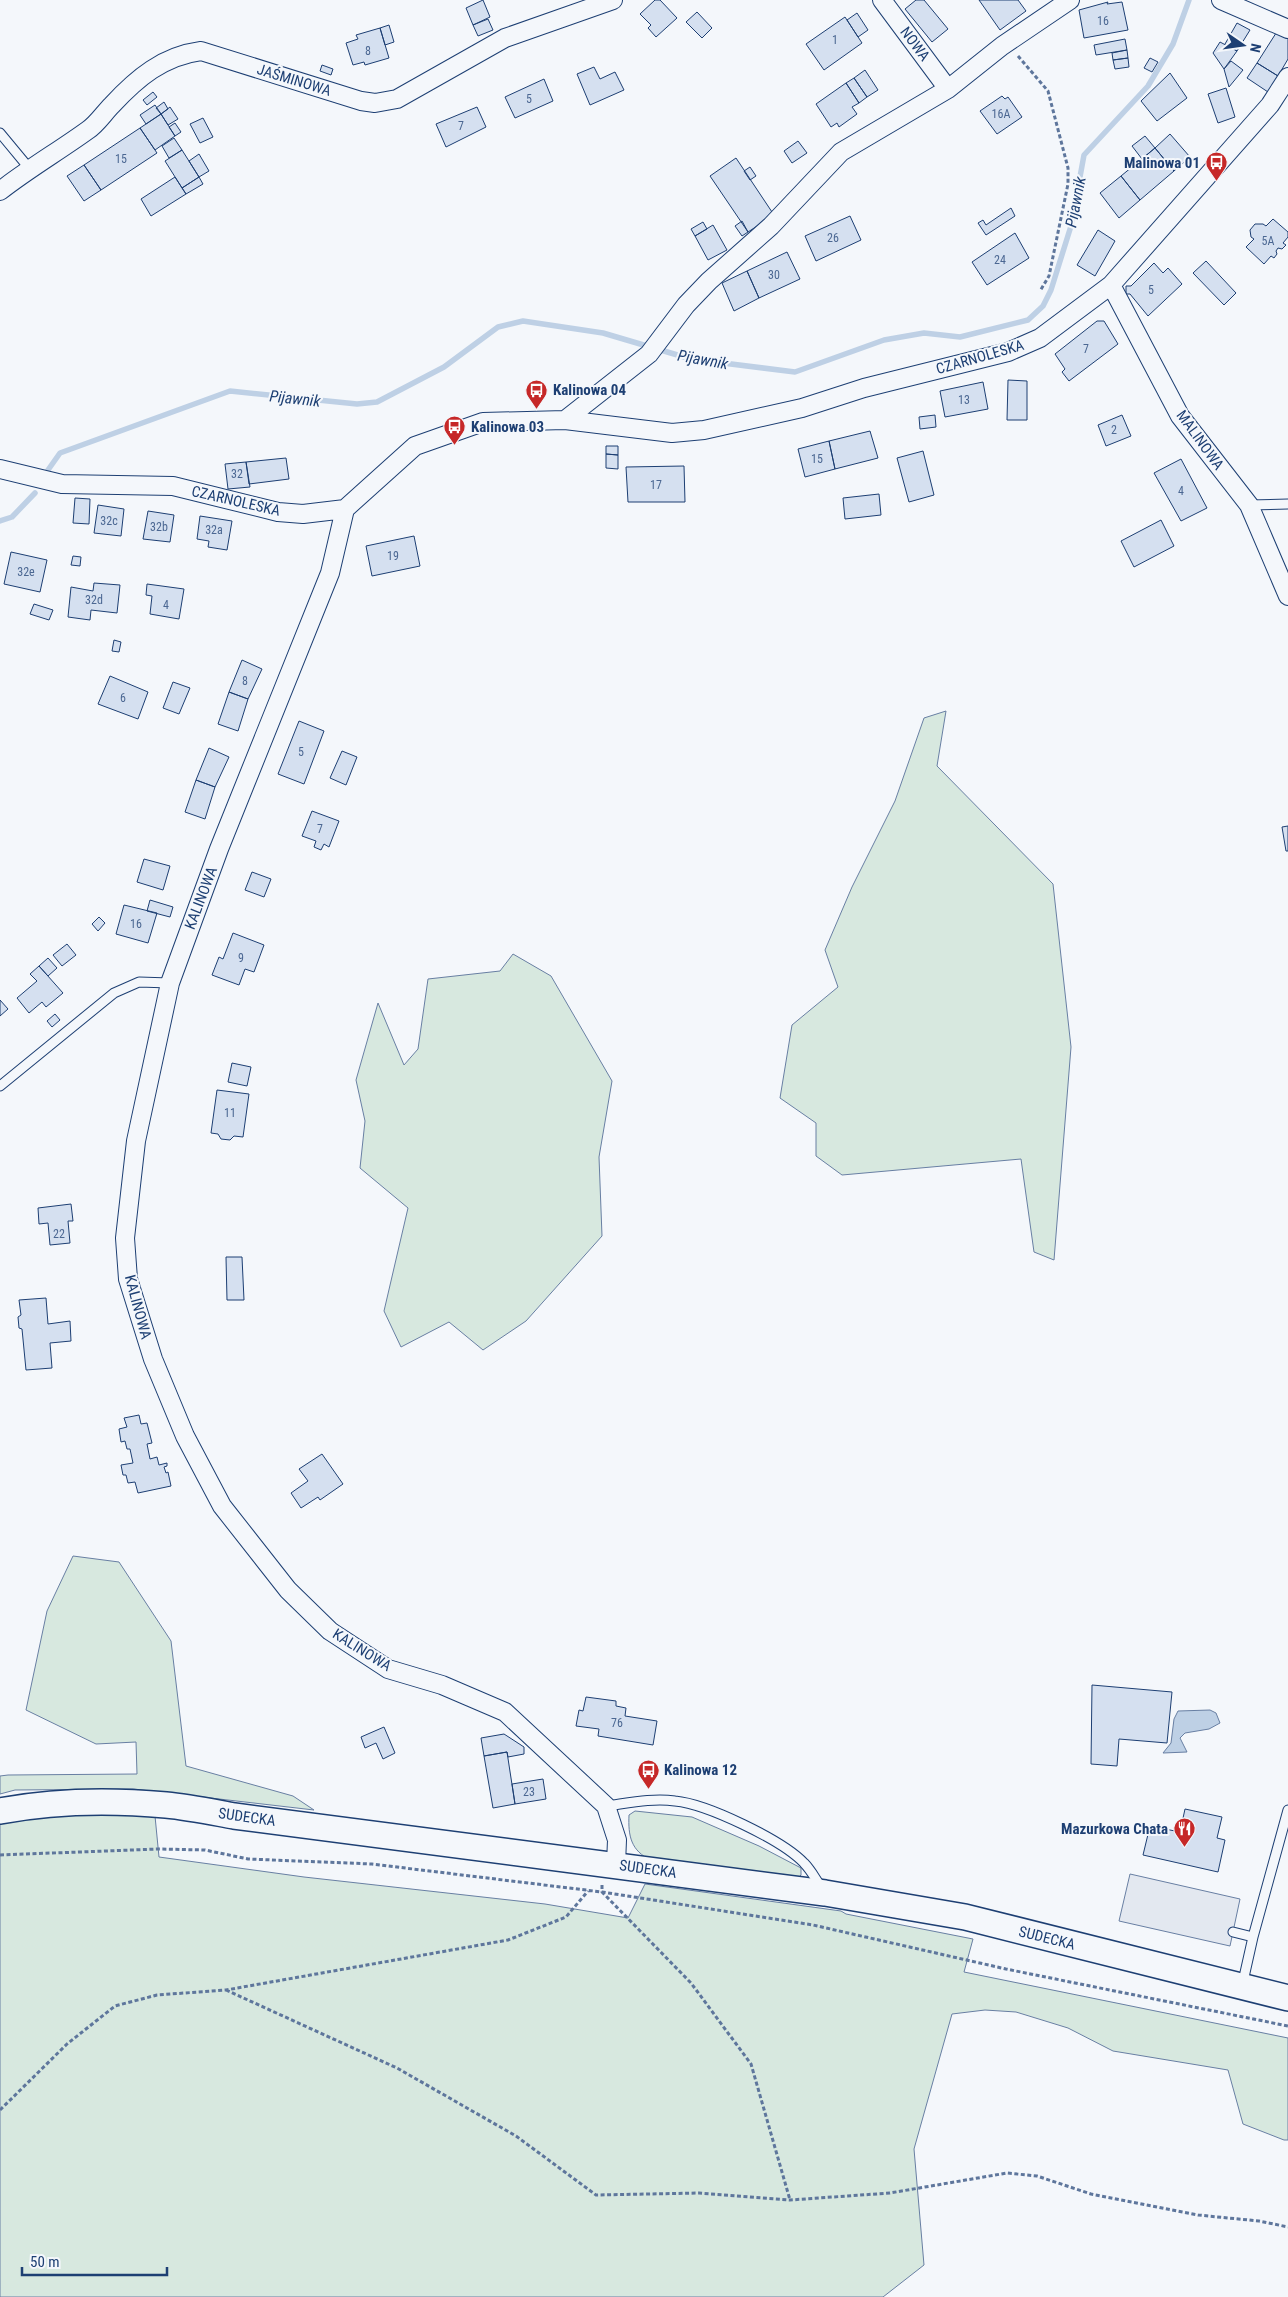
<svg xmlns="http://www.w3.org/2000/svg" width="1288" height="2297" viewBox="0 0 1288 2297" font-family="'Roboto Condensed',sans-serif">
  <rect width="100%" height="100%" fill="#f4f7fb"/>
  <path fill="#d7e8df" stroke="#687fa3" d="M946 711 937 766 1053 884 1071 1047 1054 1260 1034 1252 1021 1159 842 1175 816 1156V1123L780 1098 792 1025 838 987 825 950 852 887 895 801 924 718Z
    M513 954 551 976 612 1081 599 1157 602 1236 526 1321 483 1350 449 1322 401 1347 384 1311 408 1208 360 1168 365 1121 356 1080 378 1003 404 1065 418 1049 428 979 500 971Z
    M73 1556 119 1562 171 1641 186 1766 293 1796 314 1810 133 1789 15 1790 0 1794V1776L8 1775 137 1774 136 1742 96 1744 26 1710 47 1611Z
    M87 1801 155 1816 159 1857 304 1877 545 1904 628 1918 645 1884 841 1911 846 1914 973 1939 964 1972 1288 2038V2140H1284L1243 2124 1228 2070 1113 2051 1068 2028 1016 2012 985 2010 952 2014 914 2149 924 2265 883 2297H0V1817Z
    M635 1811 692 1817 759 1846 801 1868V1875L798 1878 651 1860C631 1851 628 1836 629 1815Z"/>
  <path fill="#e3e8f0" stroke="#687fa3" d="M1130 1874 1240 1899 1230 1946 1119 1921Z"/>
  <path fill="#bed0e5" stroke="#687fa3" d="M1210 1710 1216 1713 1220 1723 1209 1729 1185 1733 1180 1738 1187 1752 1163 1753 1171 1743 1174 1719 1178 1711Z"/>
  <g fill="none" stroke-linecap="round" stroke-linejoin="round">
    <path stroke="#bed0e5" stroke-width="5.5" d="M48 470 60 453 230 391 357 404 377 402 444 367 498 327 523 321 603 333 691 359 795 372 884 340 924 333 960 337 1028 320 1043 306 1051 290 1071 226 1084 155 1148 86 1173 44 1189 0
      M0 521 12 517 35 493"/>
  </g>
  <path fill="#d5e0f0" stroke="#1d3f73" d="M483 0 490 17 473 25 466 8Z
    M655 0H660L677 18 656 37 648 28 651 25 640 14Z
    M916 0H924L948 29 932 42 905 9Z
    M979 0H1018L1026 11 1000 30Z
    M1108 2 1107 4 1122 2 1128 30 1084 38 1079 10Z
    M697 12 712 28 702 38 686 22Z
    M857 13 868 30 858 37 847 20Z
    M845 17 862 43 824 70 806 44Z
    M488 19 493 30 478 36 473 25Z
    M1237 23 1250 30 1237 51 1225 44Z
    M389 25 394 42 385 45 380 28Z
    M380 28 389 58 365 65 364 62 353 65 346 43 358 39 356 35Z
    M1278 30 1288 37V59L1278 76 1257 63Z
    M1125 39 1127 50 1096 55 1094 45Z
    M1220 42 1237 51 1224 69 1213 53Z
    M1127 50 1128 58 1113 60 1112 53Z
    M1128 58 1129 67 1115 69 1113 60Z
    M1150 58 1158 62 1152 72 1144 68Z
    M1231 61 1243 70 1229 87 1224 69Z
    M1257 63 1278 76 1268 92 1247 78Z
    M322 65 333 69 331 75 320 71Z
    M594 67 600 79 615 72 624 90 590 105 577 74Z
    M865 70 878 90 867 97 854 78Z
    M1170 73 1187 98 1157 121 1141 101Z
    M854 78 867 97 859 103 846 83Z
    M544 79 553 101 515 118 505 97Z
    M846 83 859 103 852 107 857 114 839 127 837 123 831 127 816 104Z
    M1226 88 1235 117 1218 123 1208 94Z
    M153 92 157 97 147 105 143 100Z
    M1002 96 1005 99 1008 97 1022 117 997 134 980 111Z
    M164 102 168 109 161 114 156 108Z
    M155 105 161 114 146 124 140 115Z
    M170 107 178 119 168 125 161 114Z
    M477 107 486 127 446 147 436 124Z
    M161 114 175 136 155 150 140 128Z
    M203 118 213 137 200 143 190 124Z
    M175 123 181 132 175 136 169 127Z
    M140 128 157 153 101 190 84 165Z
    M1170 134 1190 157 1174 171 1155 148Z
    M1145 136 1155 148 1142 159 1132 146Z
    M174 138 182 150 169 158 162 146Z
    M798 141 807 153 792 163 784 151Z
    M1155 148 1174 171 1140 200 1121 176Z
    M182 150 199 177 182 188 165 161Z
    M199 154 209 171 199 177 189 161Z
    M736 158 774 215 748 232 710 176Z
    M84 165 101 190 84 201 67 176Z
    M750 167 756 176 750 180 744 171Z
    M1121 176 1140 200 1119 218 1100 193Z
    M175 177 186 194 151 216 141 199Z
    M199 177 203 184 186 194 182 188Z
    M1011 208 1015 216 986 235 978 223 983 220 986 225Z
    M850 216 861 240 816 261 805 236Z
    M1273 219 1288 232V237L1283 243 1286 245 1282 249 1278 248 1276 251 1277 254 1274 258 1271 256 1264 264 1246 247 1254 239 1251 237 1250 230 1255 224H1263L1266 226Z
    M742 221 748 232 742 236 735 226Z
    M703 222 707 229 695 236 691 229Z
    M713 225 727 250 708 260 695 236Z
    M1098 230 1115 241 1095 276 1077 265Z
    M1015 233 1029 258 987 285 972 262Z
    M787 252 800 279 759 298 747 271Z
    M1206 261 1236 293 1224 305 1193 273Z
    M1154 263 1163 273 1168 268 1182 284 1148 316 1130 294H1126V286H1131Z
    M747 271 759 298 734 311 722 283Z
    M1097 321H1104L1118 344 1069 381 1062 372 1065 369 1055 354Z
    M1008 380 1027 381V420H1007Z
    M983 382 988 409 945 417 940 391Z
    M935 415 936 427 920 429 919 417Z
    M1122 415 1131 436 1106 446 1098 425Z
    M870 431 878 458 835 469 829 441Z
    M829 441 835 469 805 477 798 449Z
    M606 446H618V455L606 454Z
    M923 451 934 495 909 502 897 458Z
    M606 454 618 455V469L606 468Z
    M286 458 289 479 249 484 246 462Z
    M1181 459 1207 508 1181 521 1154 473Z
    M246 462 250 487 228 489 225 464Z
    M684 466 685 502H628L626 467Z
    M879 494 881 515 845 519 843 498Z
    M75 498 90 499 89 524 73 523Z
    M98 505 124 509 121 536 94 533Z
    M148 511 174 515 170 542 143 539Z
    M200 516 232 521 227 550 208 547 209 541 197 539Z
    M1161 520 1174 546 1134 567 1121 541Z
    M414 536 420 566 372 576 366 546Z
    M11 552 47 560 40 592 4 584Z
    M73 556 81 557 80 566 71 565Z
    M94 583 120 585 117 613 91 610 90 620 68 617 71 587 93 591Z
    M147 584 184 589 179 619 150 614 152 596 146 595Z
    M34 604 53 610 49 620 30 614Z
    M114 640 121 642 119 652 112 651Z
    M242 660 262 669 248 699 229 692Z
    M110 676 148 692 138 719 98 704Z
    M173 682 190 688 179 714 163 708Z
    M229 692 248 699 238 731 218 724Z
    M299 721 324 731 304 784 278 774Z
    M209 748 229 757 215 787 196 780Z
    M342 751 357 757 346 785 330 778Z
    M196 780 215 787 205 819 185 812Z
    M312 811 339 821 329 847 324 844 321 850 314 847 316 841 302 836Z
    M1288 826V851H1286L1282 827Z
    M144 859 170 866 163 890 137 882Z
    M252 872 271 879 264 897 245 890Z
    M150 900 173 907 170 917 147 911Z
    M124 905 157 913 148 943 116 934Z
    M99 917 105 923 98 931 92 924Z
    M233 933 264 945 254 972 245 969 239 985 212 975 219 957 223 959Z
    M67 944 76 955 62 966 53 955Z
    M48 958 57 968 48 976 39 966Z
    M39 966 63 993 46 1007 42 1002 29 1013 17 998 37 981 30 974Z
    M0 1000 8 1009 0 1016Z
    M55 1014 60 1020 52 1027 47 1021Z
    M232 1063 251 1067 247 1086 228 1082Z
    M217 1090 249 1094 243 1137 234 1136 230 1140 221 1139 218 1134 211 1133Z
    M71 1204 73 1221H68L70 1243 50 1245 48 1223 39 1224 38 1208Z
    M226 1257H242L244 1300H227Z
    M46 1298 48 1324 70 1321 71 1341 50 1343 52 1368 26 1370 22 1329 19 1328 18 1317 21 1315 19 1300Z
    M139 1415 141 1424 147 1423 152 1443 147 1444 150 1459 157 1457 159 1465 167 1463V1466L164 1467 166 1473 168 1472 171 1486 138 1493 135 1482 128 1483 126 1475H123L121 1465 133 1463 130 1449H127L125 1441 121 1442 119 1429 127 1427 124 1418Z
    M322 1454 343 1484 320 1500 318 1497 301 1508 291 1493 308 1481 299 1469Z
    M1092 1685 1172 1692 1167 1743 1119 1739 1117 1766 1091 1764Z
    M586 1697 616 1701V1706L626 1708 625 1716 657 1721 653 1745 598 1736 599 1729 576 1726 579 1710 583 1711Z
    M384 1727 395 1753 383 1759 376 1743 365 1748 361 1737Z
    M504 1734 524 1747V1754L508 1757 507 1752 484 1756 481 1738Z
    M507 1752 515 1804 493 1808 484 1756Z
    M543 1779 546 1799 515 1804 512 1784Z
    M1185 1809 1222 1817 1217 1838 1225 1840 1218 1872 1143 1855 1150 1826 1180 1832Z"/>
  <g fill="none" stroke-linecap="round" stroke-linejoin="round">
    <defs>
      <path id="service" d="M0 133 29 168
        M1249 505 1288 504
        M0 1086 114 993 139 982 170 983
        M606 1806C629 1803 652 1798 675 1801 707 1804 782 1840 804 1863 811 1870 816 1880 822 1888
        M1233 1932 1253 1937
        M1242 1986 1253 1937 1288 1810"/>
      <path id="minor" d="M882 0 948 89
        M1221 0 1288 29
        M0 191C28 169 59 151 88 130 97 124 104 113 112 105 137 78 163 56 201 51L361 101 375 103 397 99 505 38 613 0
        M1111 285 1180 416 1249 505 1288 596
        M565 420 649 354 686 305 709 281 771 226 841 152 948 89 1002 46 1070 0
        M0 469 62 484 173 486 278 512 303 514 345 509 415 446 483 422 565 420 672 433 704 430 802 408 864 388 1008 352 1040 338 1111 285 1270 105 1288 77
        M345 509 330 573 219 849 170 983 136 1141 125 1238 128 1279 153 1359 185 1436 222 1506 288 1590 330 1631 388 1669 442 1685 505 1712 606 1806 617 1840 616 1864"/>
      <path id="secondary" d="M0 1811C53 1801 111 1800 166 1805 188 1807 212 1812 234 1816L825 1893 965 1917 1288 1998"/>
    </defs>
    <use href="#service" stroke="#1d3f73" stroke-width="11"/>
    <use href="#minor" stroke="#1d3f73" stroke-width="20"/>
    <use href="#secondary" stroke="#1d3f73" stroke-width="28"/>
    <path stroke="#5e769c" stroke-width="3" stroke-dasharray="4 2.5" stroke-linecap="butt" d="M1018 56 1048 91 1068 168V184L1049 276 1040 291
      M0 1855 158 1849 205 1850 248 1859 372 1864 602 1892 813 1925 1006 1969 1288 2026
      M602 1885V1892L691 1983 751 2064 790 2200
      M226 1990 397 2068 516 2136 596 2195 699 2193 790 2200 890 2193 1007 2173 1037 2176 1091 2194 1198 2215 1259 2221 1288 2227
      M0 2110 67 2044 115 2006 157 1995 226 1990 508 1940 566 1917 588 1891"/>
    <use href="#service" stroke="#f4f7fb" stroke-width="9"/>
    <use href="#minor" stroke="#f4f7fb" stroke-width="18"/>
    <use href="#secondary" stroke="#f4f7fb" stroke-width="25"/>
  </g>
  <defs>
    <symbol id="bus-pin" viewBox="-11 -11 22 30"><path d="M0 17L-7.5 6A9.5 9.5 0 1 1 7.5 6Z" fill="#c62828" stroke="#f4f7fb"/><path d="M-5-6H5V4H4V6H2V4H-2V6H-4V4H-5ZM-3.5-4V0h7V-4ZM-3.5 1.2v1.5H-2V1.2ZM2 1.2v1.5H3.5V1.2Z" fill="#fff"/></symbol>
    <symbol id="restaurant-pin" viewBox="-11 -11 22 30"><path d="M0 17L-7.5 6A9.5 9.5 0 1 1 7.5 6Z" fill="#c62828" stroke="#f4f7fb"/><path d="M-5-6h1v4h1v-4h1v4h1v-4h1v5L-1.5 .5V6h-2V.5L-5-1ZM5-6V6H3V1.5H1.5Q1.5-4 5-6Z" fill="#fff"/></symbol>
  </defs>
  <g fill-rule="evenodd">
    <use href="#bus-pin" x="1204" y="150" width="25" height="34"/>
    <use href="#bus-pin" x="524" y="378" width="25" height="34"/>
    <use href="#bus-pin" x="442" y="414" width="25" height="34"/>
    <use href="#bus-pin" x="636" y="1758" width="25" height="34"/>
    <use href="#restaurant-pin" x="1172" y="1816" width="25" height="34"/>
  </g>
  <g text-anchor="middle" stroke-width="4" stroke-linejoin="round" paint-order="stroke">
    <g font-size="12" fill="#4b6792">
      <text x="1103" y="25">16</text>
      <text x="835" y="44">1</text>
      <text x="368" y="55">8</text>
      <text x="529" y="103">5</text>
      <text x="1001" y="118">16A</text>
      <text x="461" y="130">7</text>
      <text x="121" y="163">15</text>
      <text x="833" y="242">26</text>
      <text x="1268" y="245">5A</text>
      <text x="1000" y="264">24</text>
      <text x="774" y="279">30</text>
      <text x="1151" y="294">5</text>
      <text x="1086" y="353">7</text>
      <text x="964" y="404">13</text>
      <text x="1114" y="434">2</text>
      <text x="817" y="463">15</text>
      <text x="237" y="478">32</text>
      <text x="656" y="489">17</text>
      <text x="1181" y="495">4</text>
      <text x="109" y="525">32c</text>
      <text x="159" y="531">32b</text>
      <text x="214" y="534">32a</text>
      <text x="393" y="560">19</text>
      <text x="26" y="576">32e</text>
      <text x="94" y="604">32d</text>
      <text x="166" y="609">4</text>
      <text x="245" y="685">8</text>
      <text x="123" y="702">6</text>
      <text x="301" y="756">5</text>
      <text x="320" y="833">7</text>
      <text x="136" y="928">16</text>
      <text x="241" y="962">9</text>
      <text x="230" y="1117">11</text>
      <text x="59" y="1238">22</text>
      <text x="617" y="1727">76</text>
      <text x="529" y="1796">23</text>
    </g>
    <g font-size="15" fill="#1d3f73" stroke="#f4f7fb">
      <text transform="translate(915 44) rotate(53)" y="5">NOWA</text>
      <text transform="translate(294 80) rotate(17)" y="5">JAŚMINOWA</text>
      <text transform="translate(980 357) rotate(-16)" y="5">CZARNOLESKA</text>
      <text transform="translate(1200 440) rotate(54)" y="5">MALINOWA</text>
      <text transform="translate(236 501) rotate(13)" y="5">CZARNOLESKA</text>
      <text transform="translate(201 898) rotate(-69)" y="5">KALINOWA</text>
      <text transform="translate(138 1307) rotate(75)" y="5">KALINOWA</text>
      <text transform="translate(362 1650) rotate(32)" y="5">KALINOWA</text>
      <text transform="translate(247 1817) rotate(8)" y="5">SUDECKA</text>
      <text transform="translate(648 1869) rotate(8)" y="5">SUDECKA</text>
      <text transform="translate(1047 1938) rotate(14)" y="5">SUDECKA</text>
    </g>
    <g font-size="15" font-weight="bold" fill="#1d3f73" stroke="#f4f7fb" text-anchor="start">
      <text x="1200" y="168" text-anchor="end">Malinowa 01</text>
      <text x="553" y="395">Kalinowa 04</text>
      <text x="471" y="432">Kalinowa 03</text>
      <text x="664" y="1775">Kalinowa 12</text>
      <text x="1168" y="1834" text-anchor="end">Mazurkowa Chata</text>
    </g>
    <g font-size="16" font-style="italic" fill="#1d3f73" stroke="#f4f7fb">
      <text transform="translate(1075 202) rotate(-79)" y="6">Pijawnik</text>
      <text transform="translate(703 359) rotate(10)" y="6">Pijawnik</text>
      <text transform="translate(295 398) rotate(6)" y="6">Pijawnik</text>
    </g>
  </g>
  <g transform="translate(1243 45) rotate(103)" stroke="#f4f7fb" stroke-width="4" paint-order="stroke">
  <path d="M0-4L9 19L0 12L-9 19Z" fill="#1d3f73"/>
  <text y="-8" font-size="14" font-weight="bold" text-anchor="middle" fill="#1d3f73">N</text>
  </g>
  <path d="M22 2267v8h145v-8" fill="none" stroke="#1d3f73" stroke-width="2.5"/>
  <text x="30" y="2267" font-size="15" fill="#1d3f73" stroke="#f4f7fb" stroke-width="4" paint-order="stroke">50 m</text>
</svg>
